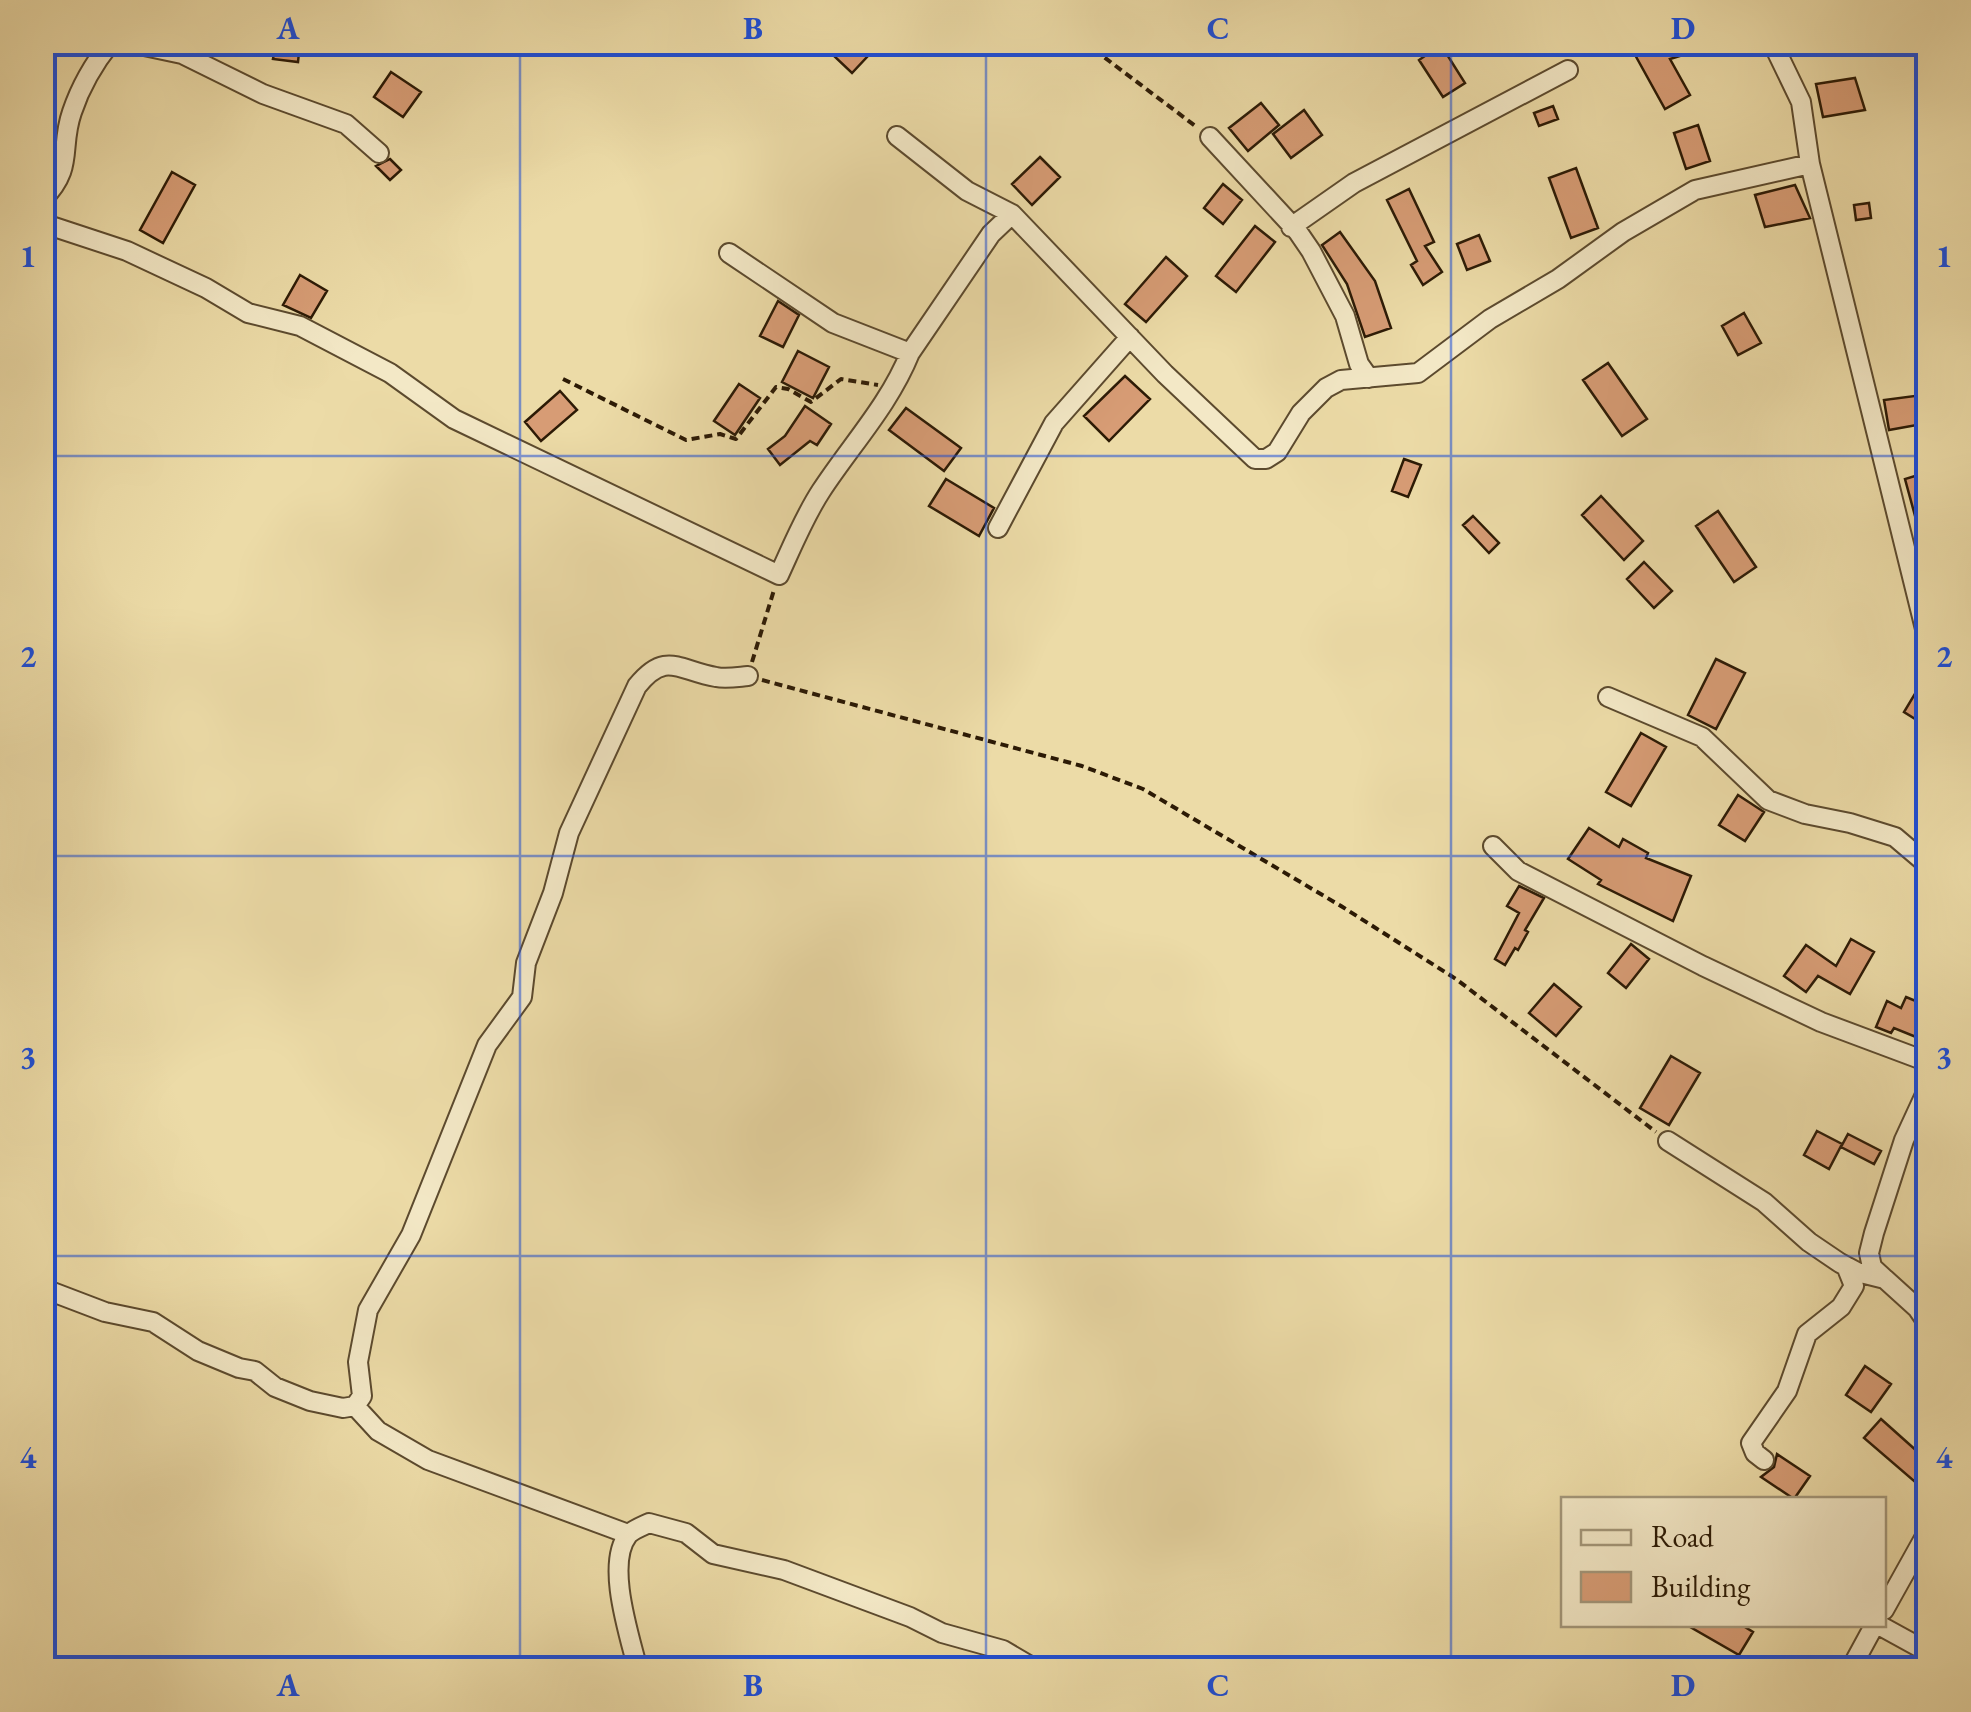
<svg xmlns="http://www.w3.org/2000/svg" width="1971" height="1712" viewBox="0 0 1971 1712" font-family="'EB Garamond',serif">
  <rect width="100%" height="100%" fill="#ecdba7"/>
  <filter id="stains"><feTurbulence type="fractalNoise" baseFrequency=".002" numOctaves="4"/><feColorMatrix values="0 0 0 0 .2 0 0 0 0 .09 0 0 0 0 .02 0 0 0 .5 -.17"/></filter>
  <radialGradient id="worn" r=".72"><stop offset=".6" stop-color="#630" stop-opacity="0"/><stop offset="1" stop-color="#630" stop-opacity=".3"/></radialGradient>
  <path fill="#d79c75" stroke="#2c1a05" stroke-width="2.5" d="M276 42H300L298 62 273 59Z
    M846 42H881L852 73 834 56Z
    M1652 42H1712V46L1670 59 1690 95 1665 109 1634 53Z
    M1441 45 1465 83 1443 97 1419 60Z
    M391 72 421 92 403 117 374 97Z
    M1855 78 1865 110 1823 117 1816 84Z
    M1261 103 1279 125 1248 151 1229 128Z
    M1553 106 1558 119 1539 126 1534 113Z
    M1304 110 1322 135 1291 158 1273 134Z
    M1698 125 1710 161 1686 169 1674 133Z
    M1040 157 1060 177 1032 205 1012 184Z
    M390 159 401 170 390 180 376 166Z
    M1576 168 1598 228 1571 238 1549 178Z
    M172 172 195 185 163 243 140 230Z
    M1223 184 1242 200 1223 224 1204 208Z
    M1795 185 1810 218 1765 227 1755 195Z
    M1409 189 1434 242 1425 246 1442 272 1423 285 1411 265 1417 261 1387 200Z
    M1869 203 1871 218 1856 220 1854 205Z
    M1255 226 1275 242 1236 292 1216 276Z
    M1340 232 1375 281 1391 328 1365 337 1347 284 1322 245Z
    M1479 235 1490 261 1467 270 1457 244Z
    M1166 257 1187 276 1146 322 1125 304Z
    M300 275 327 291 311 318 283 305Z
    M778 301 799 315 783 347 760 336Z
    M1744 313 1761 343 1738 355 1722 326Z
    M798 351 829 367 813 398 782 382Z
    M1608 363 1647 419 1622 436 1583 380Z
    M1125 376 1150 399 1109 441 1084 416Z
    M739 384 760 398 735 435 714 421Z
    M560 391 577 410 541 441 525 422Z
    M1922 395 1928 411V423L1889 430 1884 400Z
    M805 406 831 424 817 445 810 441 780 465 768 449 785 436Z
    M906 408 961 448 944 471 889 430Z
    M1404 459 1421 465 1408 497 1392 491Z
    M1928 472V548L1924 549 1905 479Z
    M946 479 994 508 979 536 929 506Z
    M1601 496 1643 541 1624 560 1582 515Z
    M1718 511 1756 567 1734 582 1696 526Z
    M1473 516 1499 543 1489 553 1463 525Z
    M1644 562 1672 591 1654 608 1627 579Z
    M1716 659 1745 673 1716 729 1688 715Z
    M1928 672V727L1904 712Z
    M1641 733 1666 747 1631 806 1606 792Z
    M1738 795 1764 812 1745 841 1719 825Z
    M1589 828 1619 847 1623 839 1648 853 1646 858 1691 876 1673 921 1598 884 1601 880 1568 859Z
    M1519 886 1544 898 1525 930 1528 932 1518 950 1515 948 1505 965 1495 959 1519 913 1507 906Z
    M1851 939 1874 952 1850 994 1818 976 1806 992 1784 976 1806 945 1836 966Z
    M1631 944 1649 959 1626 988 1608 973Z
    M1554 984 1581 1007 1556 1036 1529 1013Z
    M1906 997 1928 1006V1021L1921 1039 1894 1028 1891 1033 1876 1027 1887 1001 1901 1008Z
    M1671 1056 1700 1073 1669 1125 1640 1108Z
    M1817 1131 1842 1144 1829 1169 1804 1155Z
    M1848 1134 1881 1151 1874 1164 1841 1147Z
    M1865 1366 1891 1384 1871 1412 1846 1395Z
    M1881 1419 1928 1461 1914 1481 1864 1438Z
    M1777 1454 1810 1476 1794 1499 1761 1477 1774 1467Z
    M1685 1624H1740L1753 1632 1739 1655Z"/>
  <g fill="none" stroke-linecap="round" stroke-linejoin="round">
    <defs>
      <path id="street" d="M1772 42 1801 102 1810 164 1928 641
        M109 45 130 43 182 54 263 94 346 124 379 153
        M897 136 967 191 1012 214
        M1210 137 1298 232 1311 251 1345 316 1359 364 1369 378
        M42 200C75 167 59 149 72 112 80 88 95 62 111 42
        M42 223 127 251 206 288 248 313 300 326 390 373 454 419 779 575C792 547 804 517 821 491 851 445 889 405 910 353
        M1291 227 1354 183 1568 70
        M729 253 833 323 910 353 991 234 1012 214 1165 374 1255 459H1266L1277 452 1301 413 1326 388 1341 380 1418 373 1490 319 1558 279 1623 232 1695 190 1810 164
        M998 528 1054 423 1130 337
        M1608 697 1702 737 1768 800 1805 814 1850 823 1895 837 1928 865
        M1493 846 1518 871 1703 966 1821 1022 1928 1062
        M1668 1141 1764 1202 1809 1242 1840 1263 1857 1272 1885 1279 1917 1308 1928 1324
        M1885 1279 1872 1267 1869 1253 1874 1233 1904 1140 1928 1088
        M42 1288 105 1312 153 1322 198 1351 239 1368 255 1371 275 1387 310 1401 343 1408 355 1406 362 1396 358 1362 368 1310 411 1235 487 1045 522 997 526 963 553 893 569 833 637 686C666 650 679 671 716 677 726 679 737 677 748 676
        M355 1406 378 1431 428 1460 628 1534
        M1764 1460 1755 1453 1751 1443 1787 1391 1807 1334 1841 1307 1854 1286 1846 1266
        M1884 1610 1928 1531
        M1877 1624 1928 1652
        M638 1670C630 1637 605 1564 628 1535 632 1530 643 1526 649 1523L686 1533 713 1554 784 1570 910 1617 942 1633 1003 1650 1037 1670
        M1850 1670 1875 1624"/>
    </defs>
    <use href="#street" stroke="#5c4a2e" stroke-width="22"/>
    <path stroke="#2c1a05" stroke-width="4" stroke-dasharray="8 5" stroke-linecap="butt" d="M1084 42 1198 128
      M563 379 686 440 720 434 736 439 776 387 788 389 811 402 841 379 878 385
      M752 662 774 590
      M762 680 1082 766 1143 789 1341 906 1456 979 1656 1132"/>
    <use href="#street" stroke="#f3e8c6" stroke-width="18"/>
  </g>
  <path fill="none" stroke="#1d4ed8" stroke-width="2.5" stroke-opacity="0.55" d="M520 42V1670M986 42V1670M1451 42V1670M42 456H1928M42 856H1928M42 1256H1928"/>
  <rect width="1971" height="1712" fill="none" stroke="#ecdba7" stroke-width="110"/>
  <rect x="1561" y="1497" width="325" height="130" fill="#f3e8c6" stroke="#a39679" stroke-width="2.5"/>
  <rect x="1581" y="1530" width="50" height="15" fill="#f3e8c6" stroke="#a39679" stroke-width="2.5"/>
  <text x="1651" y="1547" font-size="30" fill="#2c1a05">Road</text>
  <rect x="1581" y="1572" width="50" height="30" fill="#d79c75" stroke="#a39679" stroke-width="2.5"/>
  <text x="1651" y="1597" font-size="30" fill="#2c1a05">Building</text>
  <rect x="55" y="55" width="1861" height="1602" fill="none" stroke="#1d4ed8" stroke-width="4"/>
  <g font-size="32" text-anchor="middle" font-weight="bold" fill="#1d4ed8">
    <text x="288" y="39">A</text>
    <text x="753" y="39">B</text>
    <text x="1218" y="39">C</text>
    <text x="1683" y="39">D</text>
    <text x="28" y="267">1</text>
    <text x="1944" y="267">1</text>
    <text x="28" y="667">2</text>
    <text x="1944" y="667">2</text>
    <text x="28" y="1068">3</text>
    <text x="1944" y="1068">3</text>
    <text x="28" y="1468">4</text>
    <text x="1944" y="1468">4</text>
    <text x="288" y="1696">A</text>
    <text x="753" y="1696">B</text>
    <text x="1218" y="1696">C</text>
    <text x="1683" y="1696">D</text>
  </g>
  <rect width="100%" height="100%" filter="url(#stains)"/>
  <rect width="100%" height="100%" fill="url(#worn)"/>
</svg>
